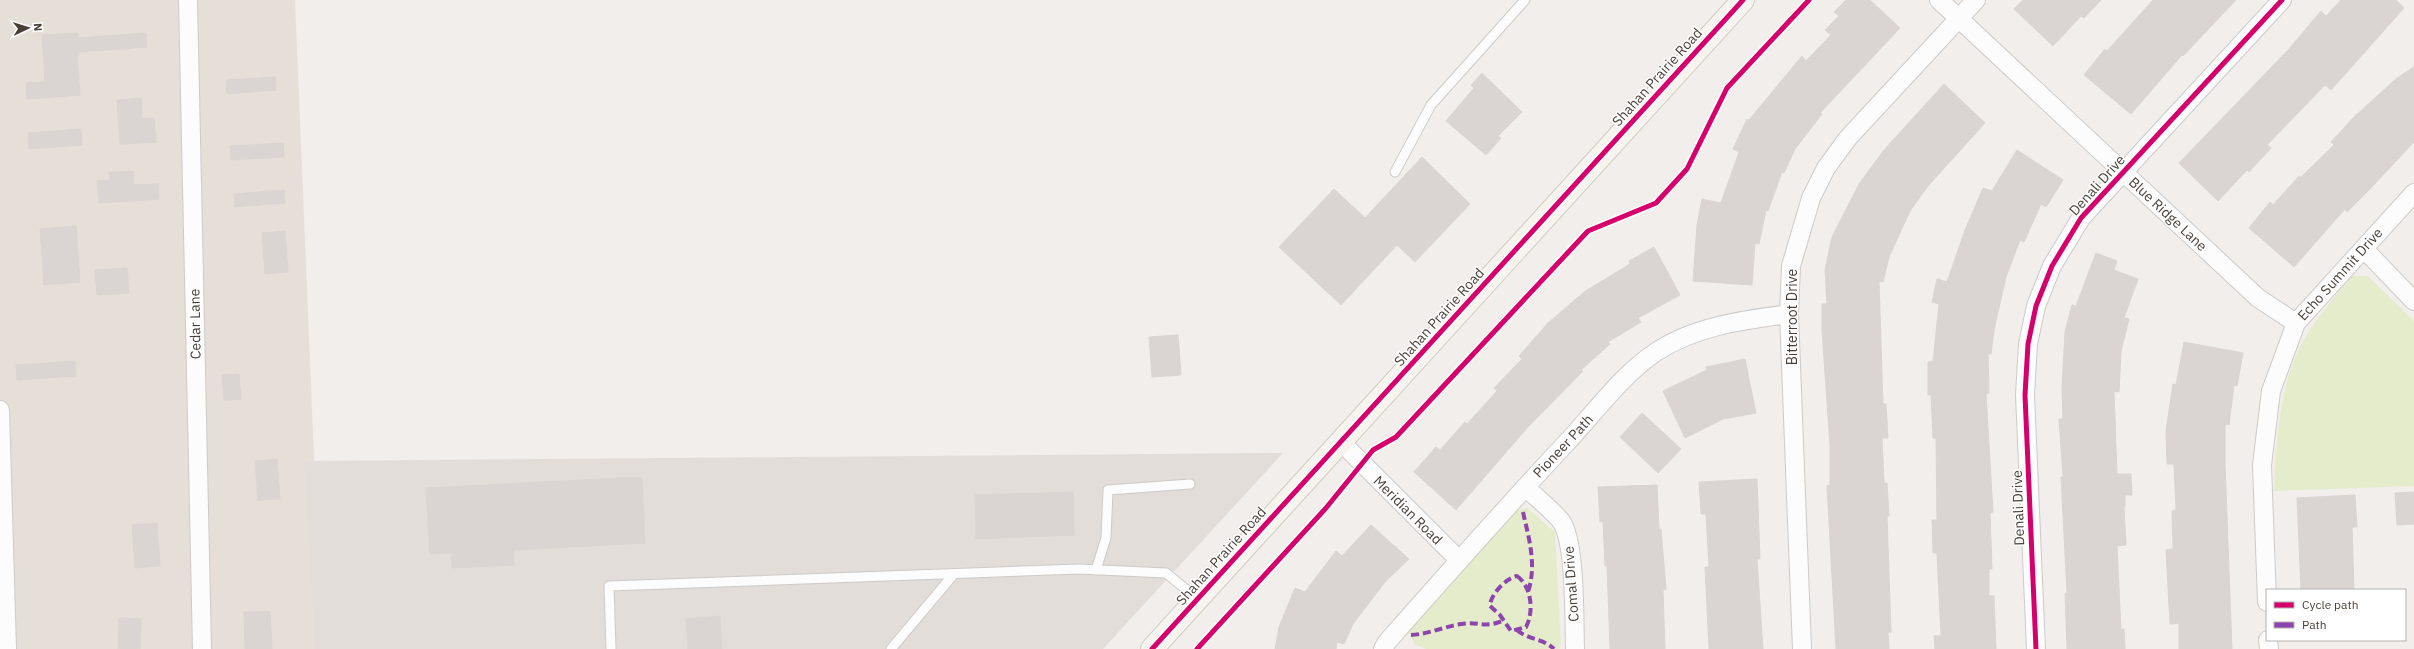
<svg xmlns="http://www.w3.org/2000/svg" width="2414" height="649" viewBox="0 0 2414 649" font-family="'IBM Plex Sans',sans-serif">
  <rect width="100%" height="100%" fill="#f1eeeb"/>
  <path fill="#e6dfd8" d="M0 0H295L322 649H0Z"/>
  <path fill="#e2ddd9" d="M1283 453 1103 649H315L304 461Z"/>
  <path fill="#e4eccb" d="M2352 276H2367L2414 321V486L2274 491C2276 445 2279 387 2301 345 2314 320 2334 298 2352 276Z
    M1527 508 1555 532 1561 646 1558 649H1426L1414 644 1407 628 1517 510Z"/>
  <path fill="#dad5d2" stroke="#dad5d1" d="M1846 0H1870L1900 28 1820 113 1822 114 1795 149 1784 173 1782 172 1768 211 1766 210 1759 244 1755 243 1752 285 1693 281 1697 225 1702 199 1721 203 1739 152 1733 149 1747 119 1749 120 1802 56 1806 61 1831 35 1825 30 1839 16 1834 12Z
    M2023 0H2101L2084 18 2081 16 2053 46 2014 9Z
    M2153 0H2236L2183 56 2182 55 2131 114 2084 75 2105 49 2107 51Z
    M2341 0H2396L2404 8 2331 90 2325 85 2267 145 2271 148 2249 172 2247 170 2218 201 2179 163 2289 49 2321 11 2326 16Z
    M78 33V38L146 33 147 47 79 52V56H77L80 95 27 99 26 83 45 82 42 35Z
    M2414 67V142L2370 189 2347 212 2345 209 2294 267 2249 228 2270 202 2273 205 2299 176 2301 177 2334 145 2331 142 2353 118 2397 78Z
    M1482 73 1522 112 1498 136 1501 138 1486 155 1446 121 1474 88 1471 85Z
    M275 77 276 90 227 94 226 80Z
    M1944 84 1985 123 1928 186 1910 211 1889 257 1883 282 1879 281 1883 404H1886L1888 438H1882L1884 483H1887L1889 516H1887L1891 632H1888L1889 649H1836L1827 486 1830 485V446L1822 329V304H1827L1825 270 1832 237 1859 184 1884 150Z
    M141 98 142 119 154 118 156 142 120 144 117 100Z
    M81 129 82 145 29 149 28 133Z
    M283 143 284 157 231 160 230 146Z
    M2017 150 2063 180 2046 207 2041 204 2024 242 2020 240 2006 277 1994 330 1991 354H1988L1989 393 1986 394 1993 512 1990 513 1992 569H1989V596H1994L1996 649H1935L1934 636H1941L1937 553H1933L1932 520H1937L1936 438H1933L1931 395H1928V362L1933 361 1939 304 1932 302 1937 279 1947 282 1965 230 1983 188 1992 191Z
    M1422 157 1470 204 1415 262 1397 245 1341 305 1279 247 1334 189 1365 218Z
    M133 171 134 185 158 184 159 199 99 203 97 181 110 180 109 172Z
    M284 190 285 203 235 207 234 194Z
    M76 226 80 282 44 285 40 229Z
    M285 231 288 272 265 274 262 233Z
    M1654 247 1680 295 1638 318 1641 322 1608 342 1610 344 1581 370 1583 371 1528 427 1456 510 1414 472 1436 447 1440 450 1465 422 1467 424 1497 391 1494 388 1522 359 1519 356 1548 323 1584 292 1630 264 1629 261Z
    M2096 253 2117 261 2114 270 2138 279 2124 318 2129 319 2121 351 2119 392 2114 391 2117 474H2131L2132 495H2125V507H2124L2126 545 2117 546 2121 630 2124 629 2125 649H2067L2065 593H2067L2061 477H2063L2059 419H2063L2062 388 2065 332 2072 305 2076 306Z
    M127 268 129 293 97 295 95 270Z
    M1178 335 1181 375 1152 377 1149 337Z
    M2184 342 2243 353 2237 386 2234 385 2229 425 2225 424V463L2232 649H2179V623L2170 624 2166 550 2173 549 2172 511 2176 510 2174 464H2167L2166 431 2173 384 2176 385Z
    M1745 359 1756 413 1723 419 1685 438 1663 391 1707 370 1706 367Z
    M75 361 76 376 17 380 16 365Z
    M239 374 241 399 224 400 222 375Z
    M1642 413 1681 449 1658 473 1620 437Z
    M277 459 280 499 258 500 255 461Z
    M620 478H642L645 543 513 550 514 565 452 568 451 553 430 554 426 488Z
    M1757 479 1760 559H1757L1763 649H1709L1705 567H1709L1706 514H1701L1699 482Z
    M1657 485 1659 529H1661L1666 589 1663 590 1665 649H1610L1607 565 1605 566 1603 521 1600 522 1598 487Z
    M1073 492 1074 535 976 539 975 495Z
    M2414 492V524L2397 525 2395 493Z
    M2355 495 2357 527H2352L2354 590H2301L2297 498Z
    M157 523 160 566 135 568 132 525Z
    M1371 525 1409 559 1385 582 1353 624 1344 644 1337 642 1336 649H1275L1279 627 1295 588 1305 592 1336 551 1342 556Z
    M270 611 272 649H245L244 612Z
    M720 616 722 649H688L686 619Z
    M119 618 141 619 140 649H118Z"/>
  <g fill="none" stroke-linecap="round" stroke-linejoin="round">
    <defs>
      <path id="lane" d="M1395 172 1431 105 1525 0
        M1096 570 1106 538 1108 490 1190 484
        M611 649 609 586 1079 569 1166 573 1198 599
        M891 649 954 574"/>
      <path id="street" d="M188 0 202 649
        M1939 0 2258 298 2296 323
        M2364 249 2414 301
        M0 410 7 649
        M1341 442 1459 560
        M1525 487C1537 498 1551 509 1561 521 1576 542 1574 620 1575 649
        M2267 602 2262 465 2271 391 2296 323 2414 193
        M2268 640 2269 649
        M1383 649 1387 642C1447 574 1507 506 1569 440 1596 411 1623 374 1656 352 1695 326 1744 320 1789 314
        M1802 649 1789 314 1791 266 1811 198 1826 168 1848 138 1976 0
        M2036 649 2025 395 2028 344 2036 306 2052 266 2081 218 2282 0"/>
      <path id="secondary" d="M1152 649 1743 0"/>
    </defs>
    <use href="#lane" stroke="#cecac7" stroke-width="11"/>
    <use href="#street" stroke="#cecac7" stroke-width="20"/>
    <use href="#secondary" stroke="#d1cac2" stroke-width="24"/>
    <use href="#lane" stroke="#fdfcfc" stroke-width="9"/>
    <use href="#street" stroke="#fdfcfc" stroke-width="18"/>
    <use href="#secondary" stroke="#f7f4ef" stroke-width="22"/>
    <path stroke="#8e44ad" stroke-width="4" stroke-dasharray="8 4" stroke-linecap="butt" d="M1523 512C1529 539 1537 565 1528 592
      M1517 576C1532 587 1534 612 1526 627L1511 631 1500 615 1490 606C1490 595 1506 578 1517 576Z
      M1517 630C1528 640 1543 638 1554 649
      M1411 635C1429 634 1443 627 1461 624 1479 621 1485 629 1504 620"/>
    <defs>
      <path id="cycleway" d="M1152 649 1743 0
        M1197 649 1326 508 1373 450 1396 437 1588 231 1656 203 1687 169 1727 88 1809 0
        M2036 649 2025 395 2028 344 2036 306 2052 266 2081 218 2282 0"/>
    </defs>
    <use href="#cycleway" stroke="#fff" stroke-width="8"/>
    <use href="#cycleway" stroke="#d6006c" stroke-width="5"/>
  </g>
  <g text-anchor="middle" stroke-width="3" stroke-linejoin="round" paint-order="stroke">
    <g font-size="14" fill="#483e36" stroke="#fff">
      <text transform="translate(1657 77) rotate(-48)" y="5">Shahan Prairie Road</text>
      <text transform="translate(2097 185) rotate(-48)" y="5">Denali Drive</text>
      <text transform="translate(2168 214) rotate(43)" y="5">Blue Ridge Lane</text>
      <text transform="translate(2340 274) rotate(-48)" y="5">Echo Summit Drive</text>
      <text transform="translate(1439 317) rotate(-48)" y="5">Shahan Prairie Road</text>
      <text transform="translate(1792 317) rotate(-90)" y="5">Bitterroot Drive</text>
      <text transform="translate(195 324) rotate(-91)" y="5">Cedar Lane</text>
      <text transform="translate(1563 446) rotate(-47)" y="5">Pioneer Path</text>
      <text transform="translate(2018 508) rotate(-92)" y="5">Denali Drive</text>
      <text transform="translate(1408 510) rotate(45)" y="5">Meridian Road</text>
      <text transform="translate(1221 556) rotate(-48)" y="5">Shahan Prairie Road</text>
      <text transform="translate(1571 584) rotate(-94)" y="5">Comal Drive</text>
    </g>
  </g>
  <rect x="2266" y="589" width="140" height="52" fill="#ffffff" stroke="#b6b2af"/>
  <rect x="2274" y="602" width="20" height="6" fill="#d6006c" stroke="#b6b2af"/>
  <text x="2302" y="609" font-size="12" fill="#483e36">Cycle path</text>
  <rect x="2274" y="622" width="20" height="6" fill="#8e44ad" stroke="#b6b2af"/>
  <text x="2302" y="629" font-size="12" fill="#483e36">Path</text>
  <g transform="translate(28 28) rotate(86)" stroke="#ffffff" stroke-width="3" paint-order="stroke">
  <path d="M0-3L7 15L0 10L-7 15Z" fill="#483e36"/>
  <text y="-6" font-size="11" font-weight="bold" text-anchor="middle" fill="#483e36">N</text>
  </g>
</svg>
